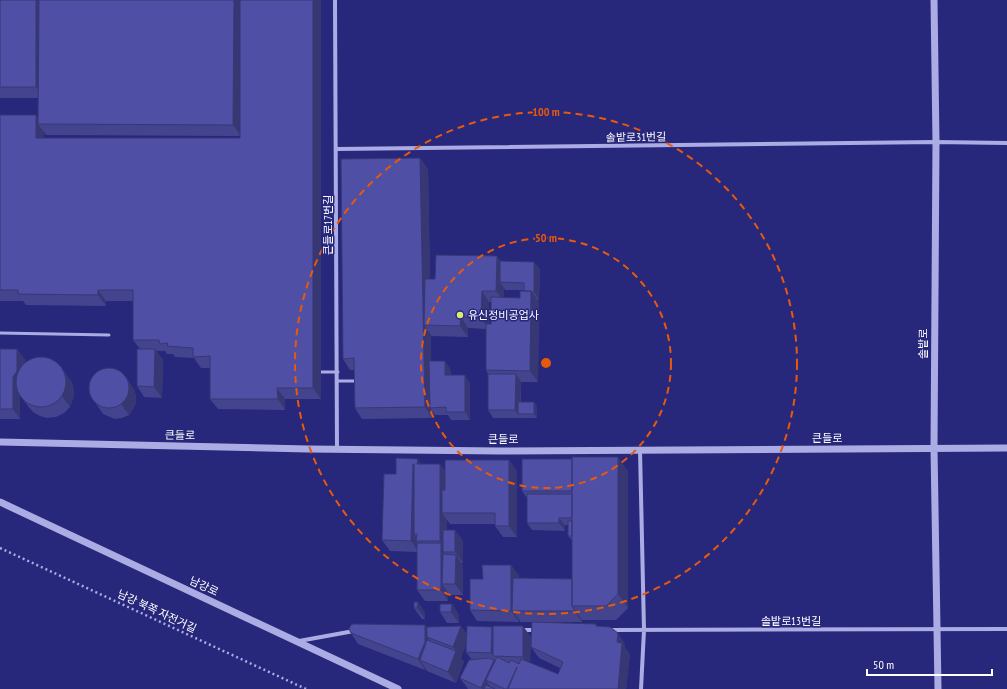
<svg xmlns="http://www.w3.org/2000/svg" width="1007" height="689" viewBox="0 0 1007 689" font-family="'PT Sans Narrow','Noto Sans KR',sans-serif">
  <rect width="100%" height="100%" fill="#27277c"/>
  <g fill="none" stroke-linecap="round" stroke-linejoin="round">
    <path stroke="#acace4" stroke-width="2.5" stroke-dasharray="2 3" stroke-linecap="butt" d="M0 548 306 689"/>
    <path stroke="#acace4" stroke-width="3" d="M0 333 109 335
      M320 372H338
      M338 381H358"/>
    <path stroke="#acace4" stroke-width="4" d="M335 0 337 449
      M337 149 936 142 1007 143
      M640 450 644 630 641 689
      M520 630H535
      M610 630 1007 629
      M299 641 354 631"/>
    <path stroke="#acace4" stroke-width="7" d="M934 0 936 142 934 448 938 689
      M0 442 308 449 501 451 1007 448
      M0 502 398 689"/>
  </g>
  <path fill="#44448e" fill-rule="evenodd" d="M0 0H321V399H285V410L218 409 210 399V368H201L194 358 175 357 173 354H167L165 351H156L163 360 162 398 144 397 137 386 140 349 133 340V301H106V306L26 305 23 301H0V115L38 118 39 98H0ZM44 132 46 135 240 136V138H44Z
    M420 158 428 169 430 279H435L500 262 540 269 539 300H537L539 302 538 382H521V402H534L537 406V418H493L488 410V374L486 370V329L468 328V337L431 336V335V361L450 368 451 375 470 382V420H451L448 415H435L432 411V418L362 419 355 408 354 370H350L343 359ZM504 288 505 290H524V291L520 298H504ZM489 302H491V324H489Z
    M0 349H17L25 360V363L72 382 74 391 73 399 70 407 64 413 56 417 47 418 40 416 33 412 28 406 20 396V419H0Z
    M134 389 136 396V403L133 409 129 415 122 418 115 419 103 414 89 393Z
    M618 457 628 472V608L616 620H582V622H520L519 619V622L477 621 470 610 483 579 511 565 519 576V578L572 579V540L568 536V525H565V531L532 530 527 523V498L522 491 572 459Z
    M396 458 421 464H440L445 471 509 460 517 471V537H503L495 526V524H450L447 520V530H455L463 541V563H461L463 566V595H450L448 593V601H425L417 590V552L390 551 382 540 396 474Z
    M418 602 425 613V619H422L414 608Z
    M452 604 459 615V623H447L440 612Z
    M425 625 427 628 467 634 493 628 531 637 530 663 558 674 560 668 539 658 531 647 598 627 625 644V648L630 654 626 689H468L460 678 472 660 466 652V644L461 658 464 662 456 683 427 671 426 669 425 670 358 644 351 633Z"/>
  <path fill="#373774" d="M36 0H44V98L36 87Z
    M234 0H241V136L233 125Z
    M313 0H321V399L313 388Z
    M36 115 42 124H38L44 132V149L36 138Z
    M420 158 428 169 431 325H424L431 335 432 408H430L432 411V418L425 407Z
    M497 256 504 267 500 282 504 288V302L496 291Z
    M534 262 540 269 539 300 534 292Z
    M98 290 106 301V306L98 295Z
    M482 291 489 302V329L481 318Z
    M531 291 539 302 538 382 530 371Z
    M461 317 468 328V337L460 326Z
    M17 349 25 360V382L20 388V419L13 409V377Z
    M155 349 163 360 162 398 154 387Z
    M445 361 450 368 451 382 445 375Z
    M64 371 72 382 74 391 73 399 70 407 62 396Z
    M516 374 521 382 520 414H518L515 410Z
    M465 375 470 382V420L465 412Z
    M127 378 134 389 136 396V403L133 409 129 415 121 404Z
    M277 388 285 399V410L278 399Z
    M534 402 537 406V418L534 414Z
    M618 457 628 472V608L618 594Z
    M418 459 425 470 417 464Z
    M509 460 517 471V537L509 526Z
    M413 464 421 475 417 534H414L418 541H416L419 544V552L411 541Z
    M440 464 448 475 442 513 447 520V552L440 541Z
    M559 518 565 525V531L559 523Z
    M455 530 463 541V563L455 552Z
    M441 543 447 552H443L449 560 442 584 448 593V601L441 590Z
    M456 555 463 566V595L455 584Z
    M511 565 519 576V611H512L519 619V622L511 611Z
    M418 602 425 613V619L417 608Z
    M452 604 459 615V623L451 612Z
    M574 609 582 620V622L574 611Z
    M425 625 433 636 427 637 433 644 420 660 426 669 425 670 418 659Z
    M461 626 469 637 461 658 453 647Z
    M523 626 531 637 530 668 523 657Z
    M492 627 500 638 494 656 491 653Z
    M618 633 625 644V648L630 654 626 689H618Z
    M456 651 464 662 456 683 448 672Z
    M494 660 501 671 486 680 492 689H482L481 688Z
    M517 667 520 689H507Z"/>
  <path fill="#4f4fa5" stroke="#373774" d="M0 0H36V87H0Z
    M39 0H234L233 125 38 124Z
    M240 0H313V388H277L278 399H210V356L193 357V348L167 346 168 343 160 344 159 340H133V290H98V295L18 294V290H0V115H36V138H240Z
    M420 158 425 407 355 408 354 358 343 359 341 159Z
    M436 255 497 256 496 291H482L481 318 461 317 460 326 424 325 425 279H435Z
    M500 261 534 262V292H532L531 291H524V283L500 282Z
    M520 291H531L530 371 486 370V324H491V297L520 298Z
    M0 349H17V371L13 377V409H0Z
    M137 349H155L154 387 137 386Z
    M16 382a25 25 0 1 1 50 0a25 25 0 1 1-50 0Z
    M429 361H445V375H465V412H446V407L430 408Z
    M89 388a20 20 0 1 1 40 0a20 20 0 1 1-40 0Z
    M488 374H516L515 410H488Z
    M518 402H534V414H518Z
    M572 457H618V594L606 606H572Z
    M396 458 418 459 417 464H440V541H416L417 534H414V464H413L411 541 382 540 384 474H396Z
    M522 459H572V491H522Z
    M445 460H509V526H495V513H442V490H445Z
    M527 494H572V518H559V523H527Z
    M568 521H572V536H568Z
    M443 530H455V552H443Z
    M417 543H441V590H417Z
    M443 554 456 555 455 584H442Z
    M482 565H511V611L470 610V579H483Z
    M513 578 572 579V606L574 609V611H512Z
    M414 602H418L417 608H414Z
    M440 604H452L451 612H440Z
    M532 622 596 624V626L610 627 618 633 617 642 622 643 618 689H508L517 667 507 689H505L486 680 497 657 509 663 511 660 519 664 521 659 558 674 563 662 531 647Z
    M354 624 425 625V642L418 659 351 633 349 629 351 625Z
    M461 626 453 647 427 637V627Z
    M467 626 492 627 491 653 466 652Z
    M493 626H523V657L493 656Z
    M427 640 456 651 448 672 420 660Z
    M489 658 494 660 481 688 460 678 469 660Z
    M486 685 495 689H484Z"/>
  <g fill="none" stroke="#e8590c" stroke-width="2" stroke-dasharray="7 5">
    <circle cx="546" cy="363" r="125"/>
    <circle cx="546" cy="363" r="251"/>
  </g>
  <circle fill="#d9ed71" stroke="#27277c" stroke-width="1.5" cx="460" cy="315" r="4"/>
  <g text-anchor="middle" stroke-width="3" stroke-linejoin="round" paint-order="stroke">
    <g font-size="11" fill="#fff" stroke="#27277c">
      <text transform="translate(636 137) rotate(-1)" y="4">솔밭로31번길</text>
      <text transform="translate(328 225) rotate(-90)" y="4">큰들로17번길</text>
      <text transform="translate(923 344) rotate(-90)" y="4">솔밭로</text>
      <text transform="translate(180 435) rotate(1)" y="4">큰들로</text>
      <text x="827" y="442">큰들로</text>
      <text x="503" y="443">큰들로</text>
      <text transform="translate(204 586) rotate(25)" y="4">남강로</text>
      <text transform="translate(157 611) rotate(25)" y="4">남강 북쪽 자전거길</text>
      <text x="791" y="625">솔밭로13번길</text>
    </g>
    <g font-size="11" fill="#fff" stroke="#27277c" text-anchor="start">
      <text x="468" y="319">유신정비공업사</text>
    </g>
  </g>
  <circle cx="546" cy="363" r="6" fill="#e8590c" stroke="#27277c" stroke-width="2"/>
  <g font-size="12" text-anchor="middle" font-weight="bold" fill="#e8590c" stroke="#27277c" stroke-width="3" stroke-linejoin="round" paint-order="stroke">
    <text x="546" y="116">100 m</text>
    <text x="546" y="242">50 m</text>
  </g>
  <path d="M867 669v6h125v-6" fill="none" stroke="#ffffff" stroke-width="2"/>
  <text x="873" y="669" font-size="12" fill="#ffffff" stroke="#27277c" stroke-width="3" paint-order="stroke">50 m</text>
</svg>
